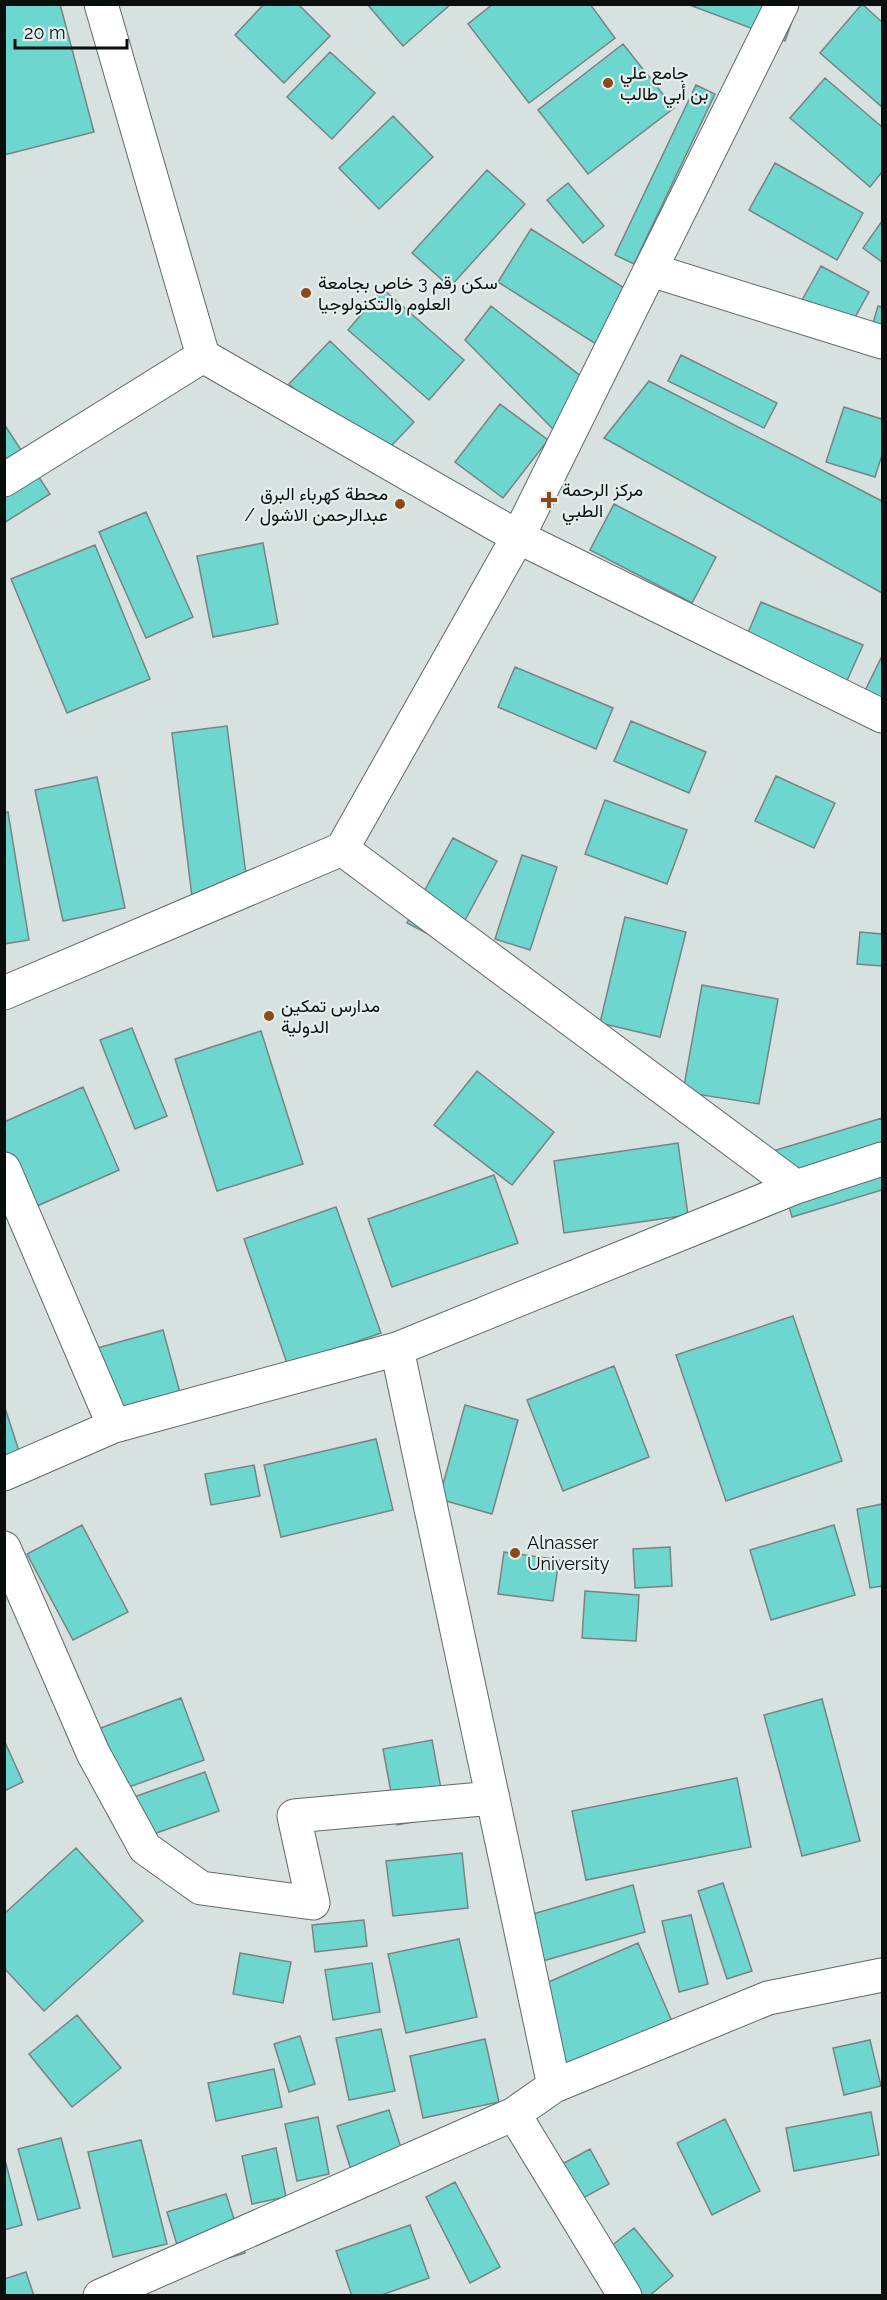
<svg xmlns="http://www.w3.org/2000/svg" width="887" height="2300" viewBox="0 0 887 2300" font-family="Raleway,Vazirmatn,sans-serif">
  <rect width="100%" height="100%" fill="#d7e1e0"/>
  <path fill="#6dd6ce" stroke="#798382" stroke-width="1.5" d="M4 4H60L94 132 4 155Z
    M264 4H298L330 36 284 83 235 35Z
    M367 4H451L403 46Z
    M493 4H590L615 38 529 103 468 24Z
    M687 4H798L785 41Z
    M862 4 882 22V107L820 53Z
    M623 44 674 108 588 174 538 110Z
    M330 52 375 93 332 139 287 97Z
    M825 78 882 127V172L870 187 790 118Z
    M696 85 715 94 634 264 615 255Z
    M393 116 433 157 379 209 339 168Z
    M775 163 863 213 837 260 749 210Z
    M487 170 525 204 450 287 412 253Z
    M568 183 604 226 583 243 547 200Z
    M882 221V262L863 248Z
    M531 229 629 291 596 344 498 282Z
    M821 266 869 292 849 328 801 302Z
    M383 289 464 360 429 400 348 330Z
    M491 306 596 388 559 435 465 340Z
    M878 306 882 307V352L866 347Z
    M330 341 414 422 373 465 289 384Z
    M681 355 777 403 764 428 668 381Z
    M649 381 882 501V593L604 438Z
    M500 404 548 440 503 498 455 462Z
    M844 407 882 419V455L875 477 826 462Z
    M4 424 50 494 4 523Z
    M614 504 716 557 692 603 590 550Z
    M146 512 193 617 146 638 99 532Z
    M263 543 278 624 213 637 197 556Z
    M95 545 150 679 67 713 11 579Z
    M761 602 863 645 845 685 744 642Z
    M881 658 882 659V702L864 693Z
    M515 667 613 708 596 749 498 707Z
    M631 721 706 752 689 793 614 761Z
    M227 726 249 898 193 905 172 733Z
    M776 776 835 803 814 848 755 821Z
    M97 777 125 908 63 921 35 790Z
    M605 800 687 830 667 884 585 854Z
    M8 812 29 940 4 944V813Z
    M453 838 497 861 451 946 407 923Z
    M522 855 557 867 530 950 495 939Z
    M625 917 686 932 660 1037 600 1023Z
    M860 932 882 934V966L857 964Z
    M702 985 778 999 759 1104 683 1092Z
    M132 1028 167 1116 135 1129 100 1040Z
    M261 1031 303 1164 217 1191 175 1059Z
    M477 1071 554 1132 512 1185 434 1125Z
    M83 1087 119 1170 28 1210 4 1158V1122Z
    M882 1118V1190L792 1217 773 1151Z
    M678 1143 688 1215 564 1233 554 1161Z
    M494 1175 518 1243 392 1287 368 1219Z
    M336 1207 381 1333 288 1366 244 1239Z
    M793 1316 842 1461 726 1501 676 1355Z
    M163 1330 182 1400 98 1423 79 1353Z
    M614 1366 649 1457 563 1491 527 1400Z
    M4 1405 20 1454 4 1459Z
    M465 1405 518 1420 492 1514 439 1499Z
    M376 1439 393 1510 281 1537 264 1465Z
    M254 1465 260 1496 211 1505 205 1474Z
    M882 1504V1586L870 1588 857 1509Z
    M82 1525 128 1612 73 1640 27 1554Z
    M834 1525 855 1595 771 1620 750 1550Z
    M670 1547 672 1586 635 1588 633 1549Z
    M504 1552 559 1560 553 1601 498 1594Z
    M585 1591 639 1595 636 1641 582 1638Z
    M181 1698 204 1760 104 1796 82 1735Z
    M822 1699 860 1841 802 1856 764 1715Z
    M4 1740 23 1782 4 1791Z
    M432 1740 446 1816 397 1825 383 1749Z
    M205 1772 219 1811 125 1844 111 1805Z
    M737 1778 751 1847 586 1880 572 1811Z
    M76 1848 143 1921 44 2011 4 1968V1914Z
    M462 1853 468 1908 393 1916 386 1861Z
    M723 1883 752 1971 727 1979 698 1891Z
    M633 1885 645 1932 532 1964 519 1918Z
    M691 1915 708 1984 679 1992 662 1921Z
    M364 1920 367 1946 315 1952 312 1925Z
    M459 1939 477 2017 406 2033 388 1954Z
    M638 1943 674 2026 565 2074 528 1991Z
    M240 1953 291 1962 283 2003 233 1994Z
    M372 1963 380 2012 333 2020 325 1970Z
    M77 2015 121 2068 72 2107 29 2054Z
    M381 2029 395 2091 349 2100 336 2038Z
    M300 2036 315 2084 289 2092 274 2044Z
    M485 2039 499 2102 423 2118 410 2056Z
    M870 2040 881 2086 844 2095 833 2048Z
    M274 2069 282 2107 216 2121 208 2083Z
    M389 2110 409 2173 357 2189 337 2126Z
    M871 2112 879 2155 794 2171 786 2128Z
    M318 2117 329 2174 297 2181 285 2124Z
    M725 2119 760 2191 712 2215 677 2143Z
    M61 2138 80 2208 38 2220 18 2149Z
    M141 2140 167 2244 113 2257 88 2152Z
    M276 2148 286 2197 252 2204 242 2156Z
    M590 2149 609 2184 559 2211 540 2176Z
    M5 2160 22 2225 4 2230V2160Z
    M455 2182 500 2267 470 2283 426 2197Z
    M226 2194 245 2253 185 2271 167 2212Z
    M410 2225 429 2278 379 2296H352L336 2251Z
    M634 2228 673 2276 649 2296H643L606 2250Z
    M26 2272 34 2296H4V2279Z"/>
  <g fill="none" stroke-linecap="round" stroke-linejoin="round">
    <defs>
      <path id="street" d="M101 4 203 356 518 537 882 716
        M651 270 882 342
        M4 480 203 356
        M342 849 796 1187
        M4 993 342 849 518 537 782 4
        M4 1169 114 1426
        M397 1349 554 2086
        M4 1474 114 1426 397 1349 796 1187 882 1159
        M4 1548 93 1753 145 1848 201 1888 313 1903 294 1816 493 1798
        M514 2114 625 2296
        M100 2296 514 2114 554 2086 768 1998 882 1975"/>
    </defs>
    <use href="#street" stroke="#616968" stroke-width="35"/>
    <use href="#street" stroke="#fff" stroke-width="33"/>
  </g>
  <g fill="#8c4b16" stroke="#e4eeed" stroke-width="2">
    <circle cx="608" cy="83" r="6"/>
    <circle cx="306" cy="293" r="6"/>
    <path d="M546 491h6v6h6v6h-6v6h-6v-6h-6v-6h6z"/>
    <circle cx="400" cy="504" r="6"/>
    <circle cx="269" cy="1016" r="6"/>
    <circle cx="515" cy="1553" r="6"/>
  </g>
  <g text-anchor="middle" stroke-width="4.5" stroke-linejoin="round" paint-order="stroke">
    <g font-size="18" fill="#0a0e0d" stroke="#e4eeed" text-anchor="start">
      <text x="620" y="79">جامع علي<tspan x="620" dy="21">بن أبي طالب</tspan></text>
      <text x="318" y="289">سكن رقم 3 خاص بجامعة<tspan x="318" dy="21">العلوم والتكنولوجيا</tspan></text>
      <text x="562" y="496">مركز الرحمة<tspan x="562" dy="21">الطبي</tspan></text>
      <text x="388" y="500" text-anchor="end">محطة كهرباء البرق<tspan x="388" dy="21">/ عبدالرحمن الاشول</tspan></text>
      <text x="281" y="1012">مدارس تمكين<tspan x="281" dy="21">الدولية</tspan></text>
      <text x="527" y="1549">Alnasser<tspan x="527" dy="21">University</tspan></text>
    </g>
  </g>
  <rect width="887" height="2300" fill="none" stroke="#0a0e0d" stroke-width="12"/>
  <path d="M15 39v9h112v-9" fill="none" stroke="#0a0e0d" stroke-width="3"/>
  <text x="24" y="39" font-size="18" fill="#0a0e0d" stroke="#e4eeed" stroke-width="4.5" paint-order="stroke">20 m</text>
</svg>
